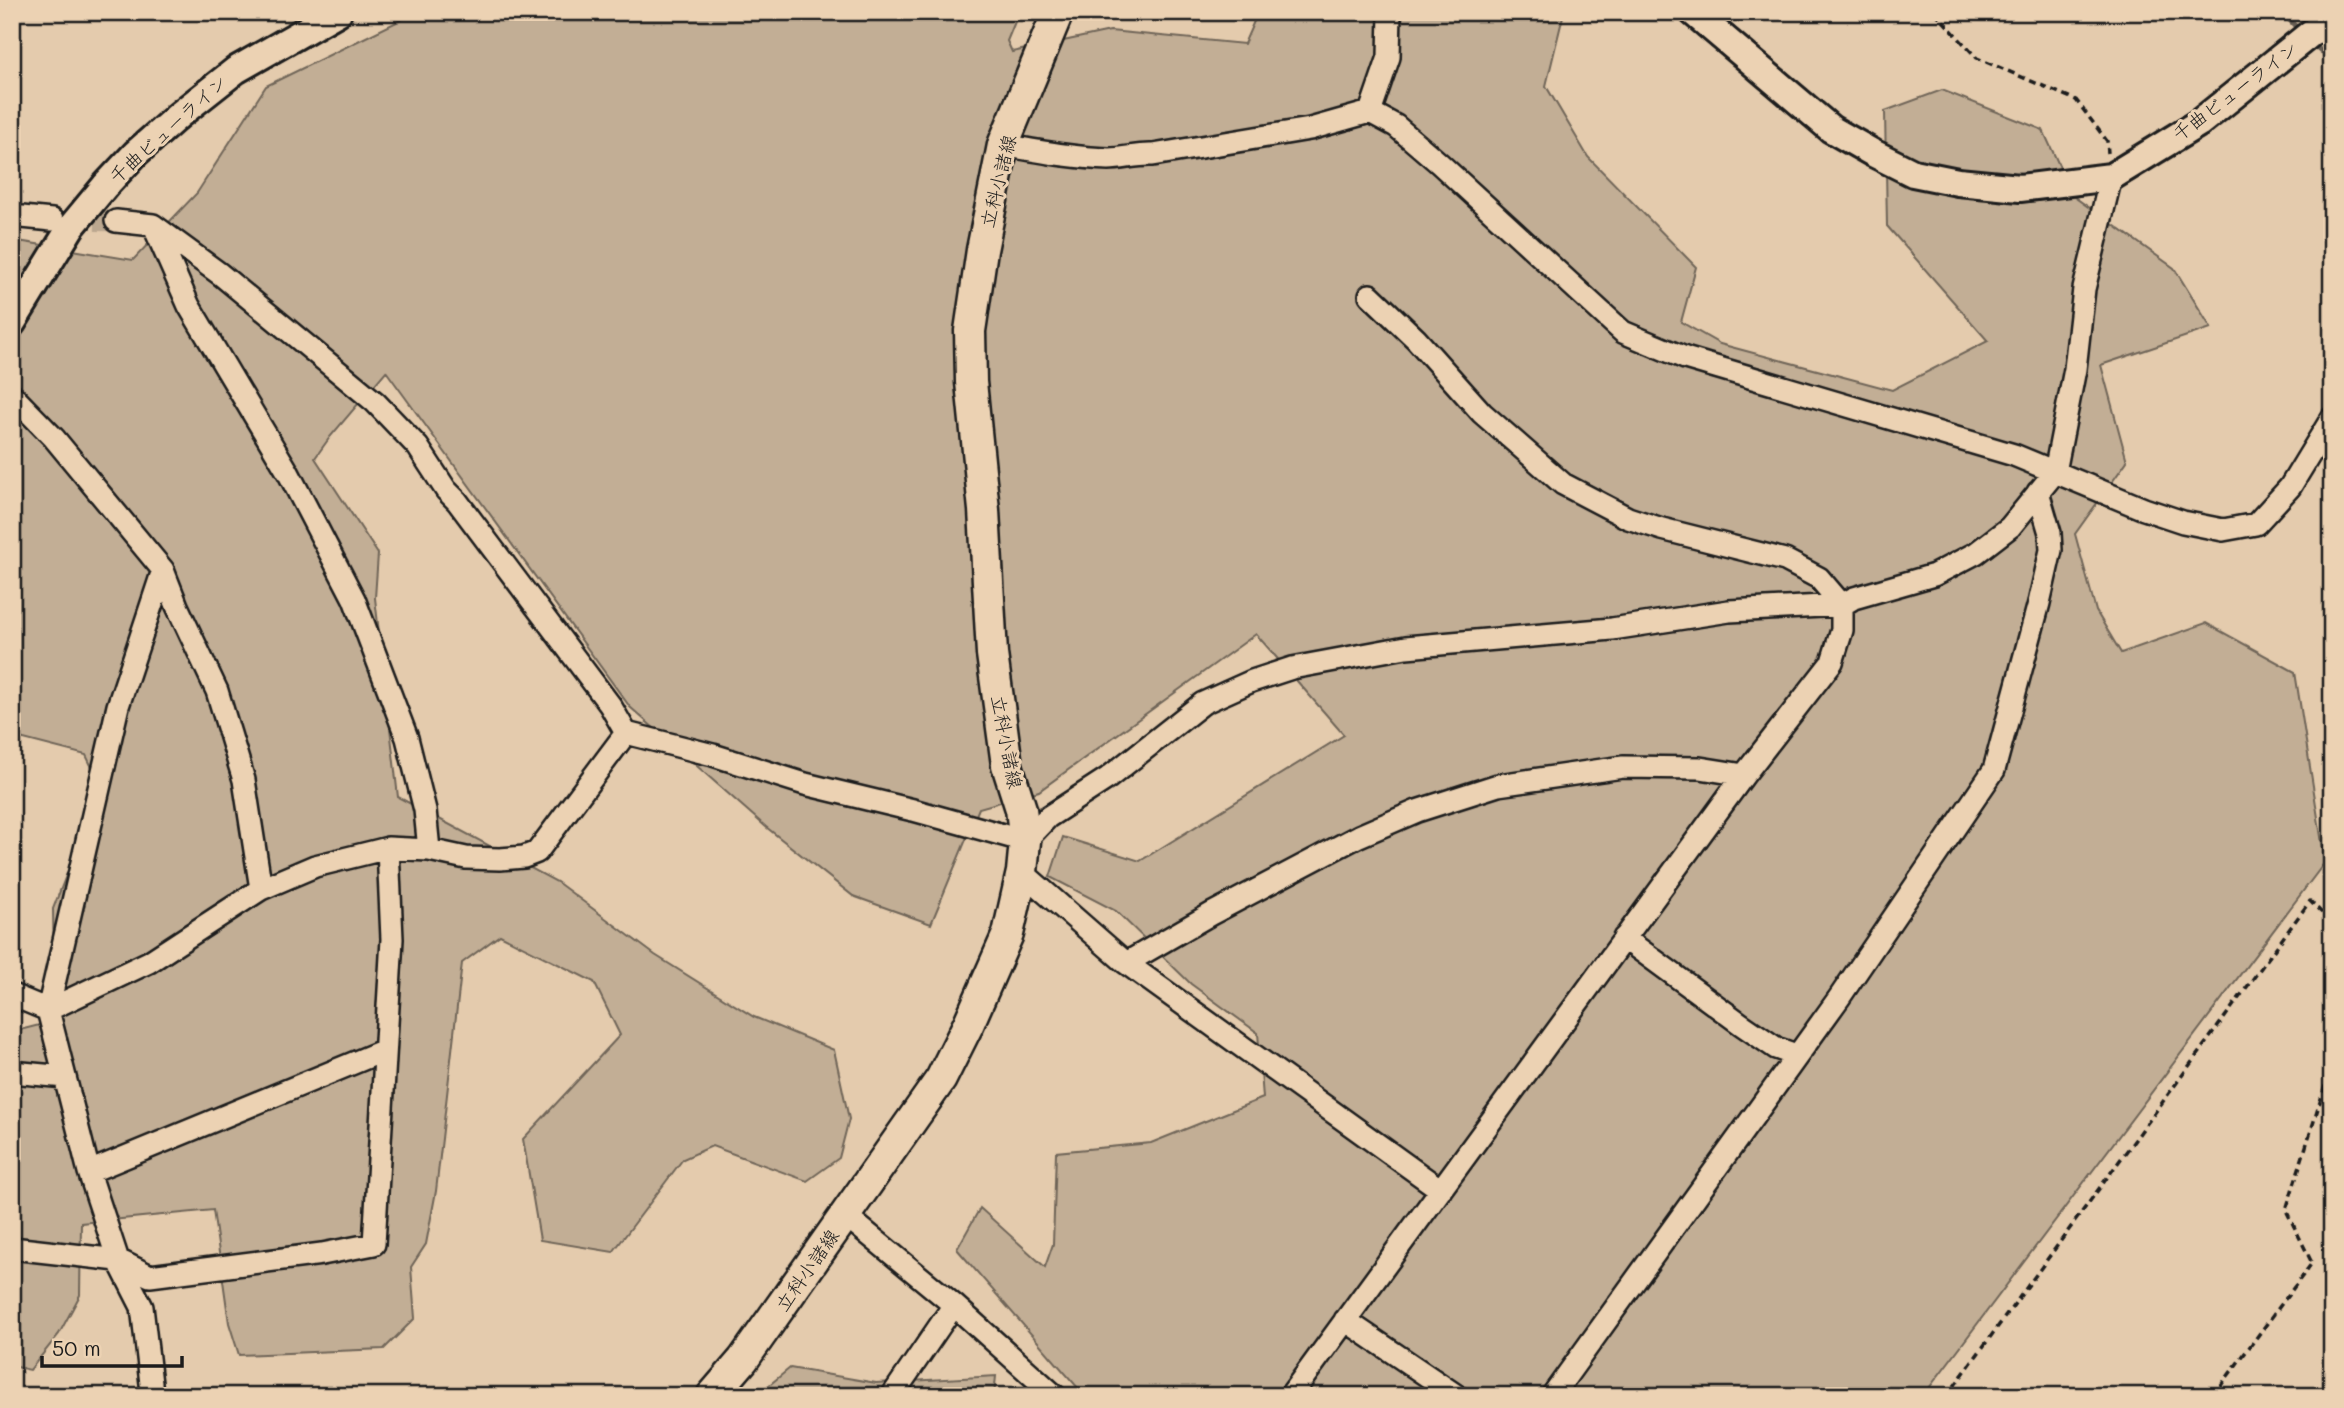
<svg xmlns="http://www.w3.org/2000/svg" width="2344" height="1408" viewBox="0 0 2344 1408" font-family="Mali,'Klee One',sans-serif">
  <rect width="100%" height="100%" fill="#e4cbad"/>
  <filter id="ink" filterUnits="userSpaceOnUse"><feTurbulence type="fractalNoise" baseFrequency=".0143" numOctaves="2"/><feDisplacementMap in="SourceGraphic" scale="14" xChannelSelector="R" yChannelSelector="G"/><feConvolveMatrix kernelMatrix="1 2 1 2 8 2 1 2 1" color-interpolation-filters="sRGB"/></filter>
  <g filter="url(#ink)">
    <path fill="#c2ae95" stroke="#6f6558" stroke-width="2" d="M417 12H1019L1007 41 1012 52 1110 31 1244 44 1258 12H1564L1546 86 1588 157 1696 267 1681 322 1720 344 1892 390 1988 341 1887 226 1885 111 1942 90 2043 130 2073 196 2174 268 2211 328 2101 365 2127 461 2075 534 2096 611 2121 653 2206 623 2295 672 2325 862 1923 1396H1085L957 1249 980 1208 1045 1267 1053 1244 1056 1152 1151 1143 1263 1098 1258 1033 1191 984 1116 911 1050 877 1063 837 1140 861 1344 735 1256 634 1039 791 979 808 931 924 853 896 766 827 630 707 386 371 330 437 315 458 378 554 375 598 398 797 557 882 655 955 754 1017 834 1050 849 1119 839 1158 807 1181 712 1146 683 1159 613 1252 540 1240 523 1139 620 1035 594 982 500 935 462 963 436 1191 426 1244 411 1267 415 1318 384 1349 239 1355 229 1323 213 1210 81 1223 80 1295 59 1334 30 1370 12 1366V1032L55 1021 53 909 101 786 86 755 12 736V240L133 260 197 193 266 86Z
      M790 1368 876 1383 996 1376 994 1396H756Z"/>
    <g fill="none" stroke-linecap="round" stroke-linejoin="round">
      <path stroke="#665d52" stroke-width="5" d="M2282 12 2302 33
        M2311 42 2332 61"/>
      <path stroke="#bca890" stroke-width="21" stroke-dasharray="21 10" stroke-linecap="butt" d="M64 220 116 221"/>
      <defs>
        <path id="minor" d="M1370 112 1389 57 1390 12
          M1003 145C1038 151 1073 158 1109 159 1123 159 1138 154 1153 155L1310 129 1370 112 1396 126 1439 163 1623 332 1685 358 2014 455 2144 509 2183 522 2223 530 2256 524 2290 487 2332 418
          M12 216 52 220
          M116 221 153 225 220 274 375 402 418 447 446 490 457 501 610 705 626 733 713 755 805 784 913 810 1025 841 1048 817 1108 778 1203 703 1252 681 1292 668 1406 647 1612 629 1729 611 1842 605 1854 598 1934 575 1976 553 2010 527 2055 472 2075 369 2084 289 2111 177
          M155 229 189 306 288 472 354 599 407 738 425 810 429 850
          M12 395 54 438 163 570 177 606 217 691 244 780 261 889
          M1022 872 1126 963 1441 1190
          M1624 938 1741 1024 1776 1048 1796 1055
          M1126 963 1211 914 1359 836 1417 811 1498 785 1623 767 1700 768 1744 775
          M12 995 48 1010
          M48 1010 149 962 261 889 315 866 388 848 429 850 466 858 500 859 524 857 537 852 626 733
          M12 1072 65 1077
          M89 1172 385 1050
          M845 1215 954 1305 1055 1396
          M12 1248 118 1260 150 1276 322 1254 374 1244 392 939 388 848
          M1345 1320 1457 1396
          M155 1396 152 1392 142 1307 118 1260 89 1172 48 1010 118 706 163 570
          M892 1396 954 1305
          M1290 1396 1744 775 1832 662 1842 630V605L1819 578 1785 560 1662 529 1628 518 1563 484 1482 413 1416 339 1370 295
          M1552 1396 1839 998 1994 770 2039 603 2051 550 2050 533 2038 492"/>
        <path id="tertiary" d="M1693 12 1831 129 1873 153 1913 173 1958 182 2020 188 2111 177 2199 123 2315 30 2332 20
          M12 323 71 227 105 186 136 153 179 115 236 70 338 12"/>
        <path id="secondary" d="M712 1396 743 1360 941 1079 968 1025 1008 934 1022 872 1025 841 1021 809 1007 765 992 654 984 510 971 382 970 331 982 250 1003 145 1058 12"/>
      </defs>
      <use href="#minor" stroke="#1c1c1c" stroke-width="26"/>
      <use href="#tertiary" stroke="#1c1c1c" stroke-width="32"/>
      <use href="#secondary" stroke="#1c1c1c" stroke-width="35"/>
      <path stroke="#1c1c1c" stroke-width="3.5" stroke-dasharray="7 5" stroke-linecap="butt" d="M1935 12 1977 58 2076 100 2107 141 2108 153
        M1947 1396 2310 901 2332 923
        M2213 1396 2312 1263 2286 1210 2325 1086 2332 1071"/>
      <use href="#minor" stroke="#ecd2b3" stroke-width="21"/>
      <use href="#tertiary" stroke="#ecd2b3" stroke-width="26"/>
      <use href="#secondary" stroke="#ecd2b3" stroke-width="30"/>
    </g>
  </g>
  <g text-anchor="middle" stroke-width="6" stroke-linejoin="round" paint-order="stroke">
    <g font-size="19" fill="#1c1c1c" stroke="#ecd2b3">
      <text transform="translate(2235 91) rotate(-37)" y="7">千曲ビューライン</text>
      <text transform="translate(168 129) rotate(-42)" y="7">千曲ビューライン</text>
      <text transform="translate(998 181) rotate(-76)" y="7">立科小諸線</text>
      <text transform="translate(1007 742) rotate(79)" y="7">立科小諸線</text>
      <text transform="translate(807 1270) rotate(-55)" y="7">立科小諸線</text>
    </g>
  </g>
  <rect width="2344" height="1408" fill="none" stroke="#ecd2b3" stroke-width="42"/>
  <rect x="21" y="21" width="2302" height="1366" fill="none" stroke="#1c1c1c" stroke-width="2.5" filter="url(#ink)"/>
  <path d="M42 1356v10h140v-10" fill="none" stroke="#1c1c1c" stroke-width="3.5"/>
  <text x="52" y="1356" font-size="21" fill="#1c1c1c" stroke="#ecd2b3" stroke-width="5" paint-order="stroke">50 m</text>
</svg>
